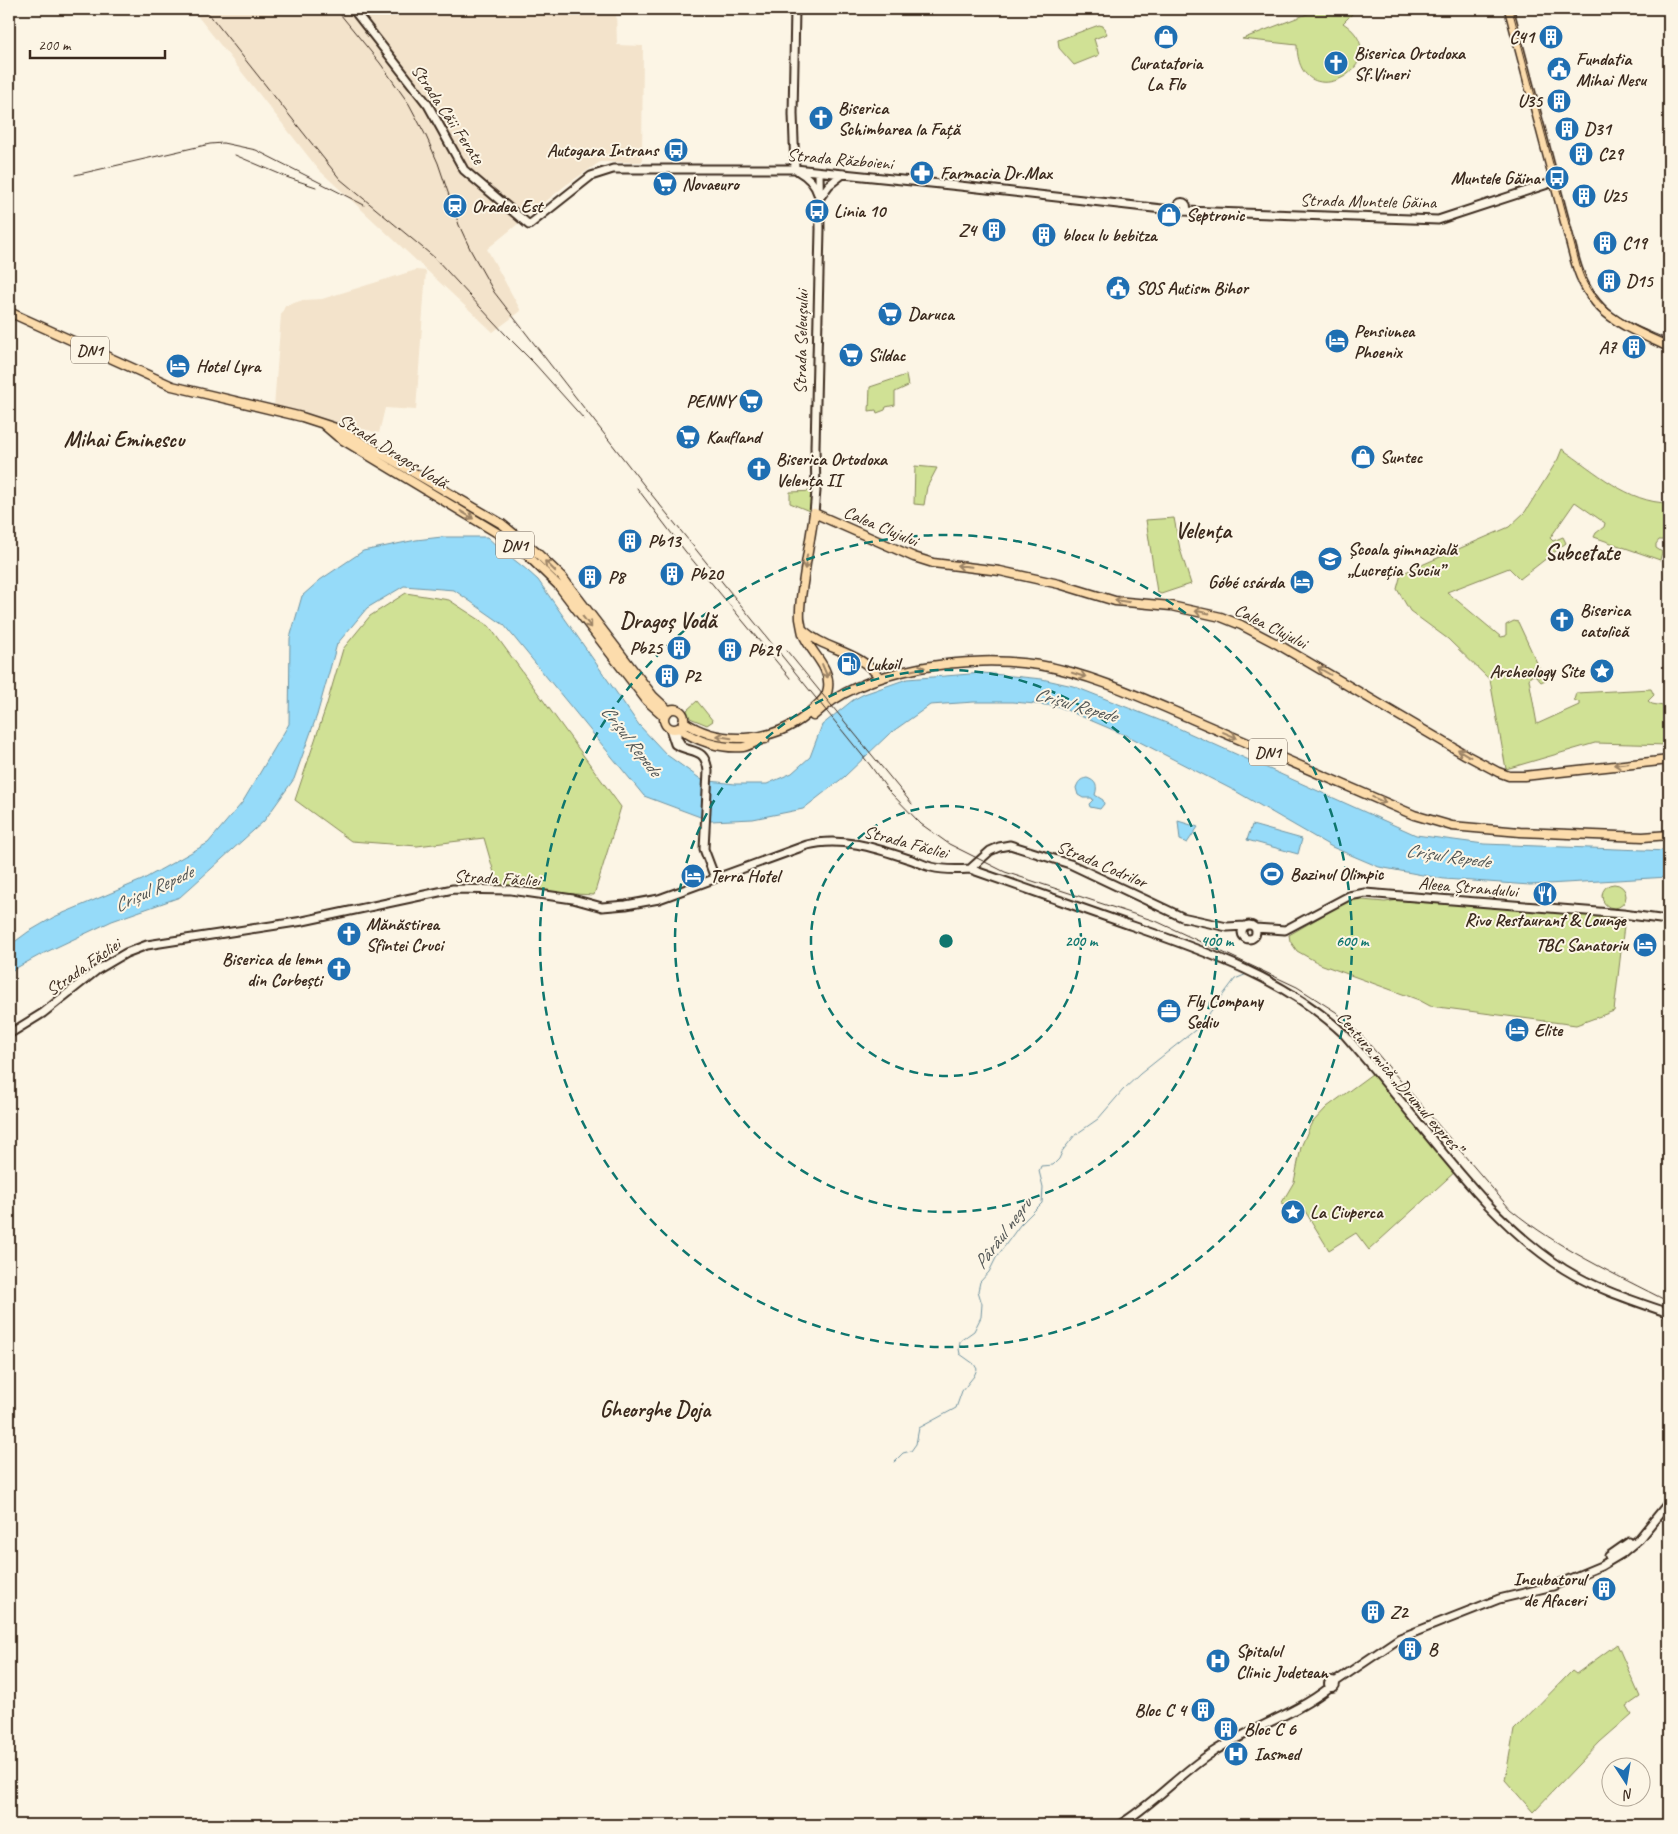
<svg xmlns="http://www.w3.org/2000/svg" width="1678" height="1834" viewBox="0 0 1678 1834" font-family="Caveat,sans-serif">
  <rect width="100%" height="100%" fill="#fcf5e5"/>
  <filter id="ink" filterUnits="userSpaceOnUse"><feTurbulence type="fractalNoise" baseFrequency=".02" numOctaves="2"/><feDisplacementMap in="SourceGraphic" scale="10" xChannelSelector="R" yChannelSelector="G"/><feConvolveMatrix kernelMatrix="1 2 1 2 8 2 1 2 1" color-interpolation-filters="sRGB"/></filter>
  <g filter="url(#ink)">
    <path fill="#f3e3cb" d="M192 9H616L617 45 643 46 642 162H600L566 185 487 249 521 311 493 332 319 170Z
      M416 270 426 271 416 410 385 408 379 433 274 407 281 315 285 306 303 300 322 299Z"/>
    <path fill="#d0e195" stroke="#86865a" d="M1320 9H1357L1343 23C1402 62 1298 122 1297 45L1242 39Z
      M1099 25 1103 26 1107 34 1094 39 1099 55 1074 65 1059 48 1058 40Z
      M906 375 908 386 895 392V405L886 407 885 410 877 413 876 410 869 411 870 387Z
      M1562 449C1595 471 1628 503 1669 503V540H1659L1656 544V548L1662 552 1660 560 1594 537 1596 533 1604 527 1605 523 1575 502 1550 538 1553 541 1563 537 1566 543 1520 579 1509 568 1447 592 1501 637 1506 636V625L1514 621 1518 622 1545 680 1541 682 1535 675 1531 676 1529 679 1537 724 1579 705V702L1574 700 1576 693 1651 689 1654 695 1648 701 1652 704 1669 707V745L1595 743 1506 769 1490 680 1448 639 1410 611 1397 589 1401 574 1509 527 1525 512 1558 459Z
      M915 466 937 468 927 487 924 505 914 504Z
      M816 491 814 513 790 503V492Z
      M1174 518 1180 549 1191 584 1161 594 1157 592 1146 520Z
      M406 593 449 600 489 626 621 807 594 895 499 890 484 838 417 846 351 841 295 800 326 707 343 649 370 616Z
      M697 701 713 721 707 725 690 718 687 710Z
      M1602 896a12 12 0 1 1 24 0a12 12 0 1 1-24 0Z
      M1414 898 1625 917 1614 1011 1576 1025 1430 1006 1419 1000 1320 964 1297 951 1290 941 1289 935 1351 899 1385 902Z
      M1376 1071 1457 1170 1369 1250 1356 1233 1329 1250 1305 1211 1281 1204 1294 1182 1301 1147 1311 1124 1327 1107Z
      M1617 1644 1640 1697 1627 1706 1632 1714 1600 1742 1533 1812 1505 1780 1514 1730 1572 1671 1576 1674Z"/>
    <path fill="#96dbf9" stroke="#7294a1" d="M442 537H487C503 553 522 564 538 580L639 725 667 755 702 780 735 784H767L792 773 810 757 822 725 853 700 864 694 907 679 983 673 1042 679 1073 686 1169 724 1416 835 1484 844 1669 851V877L1530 885 1444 879 1379 867 1332 847 1237 792 1132 738 1057 706 1013 702H974L930 705 889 734 844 777 803 809 753 819 711 821 644 796 504 625 454 590 404 586 367 608 337 644 317 715 294 779 264 821 180 897 112 921 40 955 9 972V946L28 932 54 917 142 880 208 843 242 803 289 724 290 638 302 596 320 580 363 551 416 540Z
      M1087 778C1096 781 1098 786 1095 795L1103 800 1104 804 1100 809 1090 807 1089 804 1093 800 1092 798H1083L1078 795 1076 788C1078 782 1080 779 1087 778Z
      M1178 821 1198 827 1187 843 1180 840Z
      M1252 825 1302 839 1298 854 1247 840Z"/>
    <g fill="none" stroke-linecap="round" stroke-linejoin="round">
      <path stroke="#7294a1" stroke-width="1" d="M894 1462 903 1453 911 1451 916 1444 919 1428 956 1408 962 1391 974 1376 977 1369 974 1364 960 1354 959 1349 960 1341 974 1331 981 1317 982 1304 978 1291 980 1282 989 1272 996 1258 1020 1225 1042 1203 1043 1187 1039 1171 1041 1166 1053 1165 1059 1159 1063 1150 1075 1135 1098 1119 1123 1090 1140 1074 1199 1027 1235 979 1247 974"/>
      <defs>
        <path id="secondary" d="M353 9 428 105 464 170 529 225 591 176 613 169H795L960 186 1180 211
          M795 9 793 114 795 169
          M798 171C807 176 815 184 818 194
          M821 196 829 185 843 174
          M1177.5 207a4.5 4.5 0 1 1 9 0a4.5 4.5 0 1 1-9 0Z
          M1185 211 1438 220 1554 182
          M814 513 816 491 815 447 820 229 819 172
          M670 729 675 744C691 754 705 746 708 771L704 849 715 878
          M677 729V738L682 746
          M970 869 990 851 999 847 1010 845 1070 864 1182 917 1227 927 1245 926
          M1242 932a7 7 0 1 1 14 0a7 7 0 1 1-14 0Z
          M1255 928 1285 930 1349 896 1365 893 1623 914 1667 920
          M9 1034 43 1013 97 970 126 953 147 945 303 921 453 889 511 890 573 899 602 907 626 905 659 899 807 845C841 836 876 848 909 859 916 861 923 865 931 867 943 870 957 870 970 869 1021 887 1073 905 1124 923 1202 950 1284 977 1344 1034 1370 1064 1395 1094 1420 1125 1463 1178 1505 1231 1564 1269 1596 1289 1634 1301 1669 1313
          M1609 1556 1629 1542
          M1328.5 1684a3.5 3.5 0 1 1 7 0a3.5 3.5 0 1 1-7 0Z
          M1335 1682 1400 1638 1499 1599 1553 1586 1601 1566 1621 1554 1639 1539 1669 1502
          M1119 1825C1153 1805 1179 1774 1213 1752 1250 1728 1295 1715 1330 1687"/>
        <path id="primary" d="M1509 9 1575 260C1590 315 1622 325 1669 347
          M9 312 172 386 302 417 339 429 502 524 536 552 562 577 653 696 669 711
          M324 425 338 437 499 534 526 554 558 585 647 701 664 716
          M803 630C826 651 859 650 880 678
          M664 719a10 10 0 1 1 20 0a10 10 0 1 1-20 0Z
          M813 716C864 667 971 654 1039 665 1089 673 1145 699 1192 719 1266 751 1340 783 1414 815L1452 826 1520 832 1643 837 1669 835
          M683 721C722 748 780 742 813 709 819 703 827 698 828 688 831 667 810 652 803 634 802 630 801 624 800 619 799 605 802 591 804 577 807 556 811 535 814 513L914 557 933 563 1000 571 1059 584 1115 601 1171 606 1221 617 1241 625 1279 645 1466 755 1498 772 1509 776H1524L1669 760
          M679 728C695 741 722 749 743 747 750 746 757 740 765 739"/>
      </defs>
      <use href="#secondary" stroke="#3b2a1e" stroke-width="11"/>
      <use href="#primary" stroke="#3b2a1e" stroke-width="11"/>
      <use href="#secondary" stroke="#fcf5e5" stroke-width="7"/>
      <use href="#primary" stroke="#fcdcac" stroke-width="8"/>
      <path stroke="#3b2a1e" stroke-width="1" d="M1512 9 1580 266C1593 312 1630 323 1669 340"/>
      <path stroke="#3b2a1e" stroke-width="1" d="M205 9 340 179 435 258 505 334 534 363 584 419
        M336 9 380 63 409 104 426 136 438 163 459 225 471 251 494 292 643 484 870 765 888 790 921 824 949 844 1005 872 1158 922 1297 987 1336 1012 1364 1038 1510 1209C1559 1249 1613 1273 1669 1302
        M235 155 289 178 316 187
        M75 175 210 144 223 143 256 150 364 205
        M637 488 685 551 790 678
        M787 651 912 804"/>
    </g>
    <defs><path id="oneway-shaft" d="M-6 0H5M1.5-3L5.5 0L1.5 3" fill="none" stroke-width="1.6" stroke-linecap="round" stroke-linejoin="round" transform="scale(1.25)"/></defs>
    <g stroke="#9c8365">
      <use href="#oneway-shaft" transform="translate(467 515) rotate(31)"/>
      <use href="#oneway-shaft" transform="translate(806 562) rotate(99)"/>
      <use href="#oneway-shaft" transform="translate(550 566) rotate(-135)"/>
      <use href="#oneway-shaft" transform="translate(964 566) rotate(-174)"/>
      <use href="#oneway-shaft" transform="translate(1122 601) rotate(-171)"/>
      <use href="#oneway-shaft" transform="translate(1202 612) rotate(-169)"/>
      <use href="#oneway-shaft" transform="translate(587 622) rotate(52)"/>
      <use href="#oneway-shaft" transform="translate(918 669) rotate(-12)"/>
      <use href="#oneway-shaft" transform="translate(825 671) rotate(67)"/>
      <use href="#oneway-shaft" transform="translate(1324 671) rotate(-150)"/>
      <use href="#oneway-shaft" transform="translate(1079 675) rotate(18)"/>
      <use href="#oneway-shaft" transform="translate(1230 735) rotate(23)"/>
      <use href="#oneway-shaft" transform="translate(724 737) rotate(-171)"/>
      <use href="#oneway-shaft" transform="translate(1464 753) rotate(-149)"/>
      <use href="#oneway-shaft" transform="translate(1621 764) rotate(174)"/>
      <use href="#oneway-shaft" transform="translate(1379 800) rotate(24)"/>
    </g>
  </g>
  <g fill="none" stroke="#0f766e" stroke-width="2.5" stroke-dasharray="9 6">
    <circle cx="946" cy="941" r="135"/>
    <circle cx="946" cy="941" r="271"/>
    <circle cx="946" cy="941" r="406"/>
  </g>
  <defs>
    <symbol id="shop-disc" viewBox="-11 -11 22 22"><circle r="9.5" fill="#1f6fb2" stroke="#fcf5e5"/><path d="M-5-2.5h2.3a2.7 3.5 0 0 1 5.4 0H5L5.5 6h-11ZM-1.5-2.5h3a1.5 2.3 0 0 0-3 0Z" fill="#fff"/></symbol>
    <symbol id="building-disc" viewBox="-11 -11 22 22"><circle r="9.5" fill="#1f6fb2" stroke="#fcf5e5"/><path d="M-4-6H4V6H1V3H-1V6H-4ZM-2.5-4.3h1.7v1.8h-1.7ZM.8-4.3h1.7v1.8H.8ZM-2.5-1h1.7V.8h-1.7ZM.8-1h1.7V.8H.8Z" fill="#fff"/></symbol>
    <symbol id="church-disc" viewBox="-11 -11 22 22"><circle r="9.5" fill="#1f6fb2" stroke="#fcf5e5"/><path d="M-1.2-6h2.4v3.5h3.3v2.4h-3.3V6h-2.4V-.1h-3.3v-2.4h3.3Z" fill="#fff"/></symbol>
    <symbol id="civic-disc" viewBox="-11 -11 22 22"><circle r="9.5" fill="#1f6fb2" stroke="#fcf5e5"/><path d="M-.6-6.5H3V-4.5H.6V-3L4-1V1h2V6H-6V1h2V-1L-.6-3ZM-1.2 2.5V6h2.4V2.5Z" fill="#fff"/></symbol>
    <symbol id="bus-disc" viewBox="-11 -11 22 22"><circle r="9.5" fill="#1f6fb2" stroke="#fcf5e5"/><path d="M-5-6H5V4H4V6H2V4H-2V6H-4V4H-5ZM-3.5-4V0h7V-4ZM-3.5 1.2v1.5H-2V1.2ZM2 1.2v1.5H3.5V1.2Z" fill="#fff"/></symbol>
    <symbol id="pharmacy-disc" viewBox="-11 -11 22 22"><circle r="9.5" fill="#1f6fb2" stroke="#fcf5e5"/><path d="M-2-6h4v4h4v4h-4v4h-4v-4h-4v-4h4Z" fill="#fff"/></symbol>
    <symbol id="supermarket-disc" viewBox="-11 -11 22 22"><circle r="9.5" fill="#1f6fb2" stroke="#fcf5e5"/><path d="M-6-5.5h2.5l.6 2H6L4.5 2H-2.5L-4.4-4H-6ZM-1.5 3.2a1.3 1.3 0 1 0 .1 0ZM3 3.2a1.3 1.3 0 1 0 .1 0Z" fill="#fff"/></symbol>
    <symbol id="station-disc" viewBox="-11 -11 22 22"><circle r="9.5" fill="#1f6fb2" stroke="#fcf5e5"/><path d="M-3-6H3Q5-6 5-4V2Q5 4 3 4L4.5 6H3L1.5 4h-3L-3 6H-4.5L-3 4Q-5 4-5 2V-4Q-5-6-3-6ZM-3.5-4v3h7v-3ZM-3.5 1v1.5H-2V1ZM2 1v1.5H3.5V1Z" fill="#fff"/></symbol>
    <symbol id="hotel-disc" viewBox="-11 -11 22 22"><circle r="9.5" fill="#1f6fb2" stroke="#fcf5e5"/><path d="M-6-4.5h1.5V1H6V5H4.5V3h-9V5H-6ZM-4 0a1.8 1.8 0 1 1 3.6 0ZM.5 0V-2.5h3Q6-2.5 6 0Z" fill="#fff"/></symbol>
    <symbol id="school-disc" viewBox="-11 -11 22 22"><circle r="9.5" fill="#1f6fb2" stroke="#fcf5e5"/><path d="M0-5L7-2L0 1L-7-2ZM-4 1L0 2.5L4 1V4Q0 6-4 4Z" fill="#fff"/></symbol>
    <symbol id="fuel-disc" viewBox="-11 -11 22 22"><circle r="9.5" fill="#1f6fb2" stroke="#fcf5e5"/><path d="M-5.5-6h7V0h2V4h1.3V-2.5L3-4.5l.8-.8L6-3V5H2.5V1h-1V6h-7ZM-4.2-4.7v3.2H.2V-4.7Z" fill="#fff"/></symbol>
    <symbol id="sight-disc" viewBox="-11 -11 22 22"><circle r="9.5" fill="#1f6fb2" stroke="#fcf5e5"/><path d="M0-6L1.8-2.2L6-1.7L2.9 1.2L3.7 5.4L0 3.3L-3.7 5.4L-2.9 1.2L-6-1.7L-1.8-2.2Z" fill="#fff"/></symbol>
    <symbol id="stadium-disc" viewBox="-11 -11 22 22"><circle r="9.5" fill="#1f6fb2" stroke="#fcf5e5"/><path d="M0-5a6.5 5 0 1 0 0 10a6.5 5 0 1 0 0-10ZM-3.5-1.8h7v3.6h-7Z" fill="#fff"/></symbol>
    <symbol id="restaurant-disc" viewBox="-11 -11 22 22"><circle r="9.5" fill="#1f6fb2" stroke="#fcf5e5"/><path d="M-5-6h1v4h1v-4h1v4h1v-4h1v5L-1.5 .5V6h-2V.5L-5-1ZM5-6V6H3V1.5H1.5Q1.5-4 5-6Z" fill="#fff"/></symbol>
    <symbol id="office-disc" viewBox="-11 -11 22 22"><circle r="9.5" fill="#1f6fb2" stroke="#fcf5e5"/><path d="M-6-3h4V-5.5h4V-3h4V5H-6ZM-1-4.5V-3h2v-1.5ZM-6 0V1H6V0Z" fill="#fff"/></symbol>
    <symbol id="hospital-disc" viewBox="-11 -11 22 22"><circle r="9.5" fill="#1f6fb2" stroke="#fcf5e5"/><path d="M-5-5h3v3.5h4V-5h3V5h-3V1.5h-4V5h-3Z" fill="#fff"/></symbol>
  </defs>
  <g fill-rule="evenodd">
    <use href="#shop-disc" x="1152" y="23" width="28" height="28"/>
    <use href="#building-disc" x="1537" y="23" width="28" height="28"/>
    <use href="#church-disc" x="1322" y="49" width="28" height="28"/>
    <use href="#civic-disc" x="1545" y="55" width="28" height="28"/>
    <use href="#building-disc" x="1545" y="87" width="28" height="28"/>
    <use href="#church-disc" x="807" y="104" width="28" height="28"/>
    <use href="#building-disc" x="1553" y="115" width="28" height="28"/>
    <use href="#bus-disc" x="662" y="136" width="28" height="28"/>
    <use href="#building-disc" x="1567" y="140" width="28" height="28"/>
    <use href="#pharmacy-disc" x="908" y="159" width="28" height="28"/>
    <use href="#bus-disc" x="1543" y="164" width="28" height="28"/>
    <use href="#supermarket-disc" x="651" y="170" width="28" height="28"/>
    <use href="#building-disc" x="1570" y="182" width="28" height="28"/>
    <use href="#station-disc" x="441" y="192" width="28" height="28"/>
    <use href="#bus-disc" x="803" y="197" width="28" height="28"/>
    <use href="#shop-disc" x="1155" y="201" width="28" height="28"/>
    <use href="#building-disc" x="980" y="216" width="28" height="28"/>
    <use href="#building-disc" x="1030" y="221" width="28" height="28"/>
    <use href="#building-disc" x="1591" y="229" width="28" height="28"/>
    <use href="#building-disc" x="1595" y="267" width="28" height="28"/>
    <use href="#civic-disc" x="1104" y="274" width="28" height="28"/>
    <use href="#supermarket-disc" x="876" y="300" width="28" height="28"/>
    <use href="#hotel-disc" x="1323" y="327" width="28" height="28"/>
    <use href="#building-disc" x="1620" y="333" width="28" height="28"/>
    <use href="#supermarket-disc" x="837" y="341" width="28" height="28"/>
    <use href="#hotel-disc" x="164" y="352" width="28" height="28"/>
    <use href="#supermarket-disc" x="737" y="387" width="28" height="28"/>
    <use href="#supermarket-disc" x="674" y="423" width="28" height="28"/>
    <use href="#shop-disc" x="1349" y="443" width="28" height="28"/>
    <use href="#church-disc" x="745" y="455" width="28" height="28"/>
    <use href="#building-disc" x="616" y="527" width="28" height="28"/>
    <use href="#school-disc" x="1316" y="545" width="28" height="28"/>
    <use href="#building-disc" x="658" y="560" width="28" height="28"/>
    <use href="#building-disc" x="576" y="563" width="28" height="28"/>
    <use href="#hotel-disc" x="1288" y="568" width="28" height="28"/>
    <use href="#church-disc" x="1548" y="606" width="28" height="28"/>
    <use href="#building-disc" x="665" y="634" width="28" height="28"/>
    <use href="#building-disc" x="716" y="636" width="28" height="28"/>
    <use href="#fuel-disc" x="835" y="650" width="28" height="28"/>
    <use href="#sight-disc" x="1588" y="657" width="28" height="28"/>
    <use href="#building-disc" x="653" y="662" width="28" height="28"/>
    <use href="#stadium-disc" x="1258" y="860" width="28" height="28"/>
    <use href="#hotel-disc" x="679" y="862" width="28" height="28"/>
    <use href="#restaurant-disc" x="1531" y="880" width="28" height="28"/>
    <use href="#church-disc" x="335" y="920" width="28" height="28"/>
    <use href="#hotel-disc" x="1631" y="931" width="28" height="28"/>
    <use href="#church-disc" x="325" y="955" width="28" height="28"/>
    <use href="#office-disc" x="1155" y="997" width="28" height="28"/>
    <use href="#hotel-disc" x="1503" y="1016" width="28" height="28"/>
    <use href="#sight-disc" x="1279" y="1198" width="28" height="28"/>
    <use href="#building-disc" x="1590" y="1575" width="28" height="28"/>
    <use href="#building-disc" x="1359" y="1598" width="28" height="28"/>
    <use href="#building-disc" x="1396" y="1635" width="28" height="28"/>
    <use href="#hospital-disc" x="1204" y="1647" width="28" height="28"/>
    <use href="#building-disc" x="1189" y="1696" width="28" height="28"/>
    <use href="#building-disc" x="1212" y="1715" width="28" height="28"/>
    <use href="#hospital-disc" x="1222" y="1740" width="28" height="28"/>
  </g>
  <g text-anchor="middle" stroke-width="4" stroke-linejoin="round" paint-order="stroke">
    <g fill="#fcf5e5" stroke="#75675a" stroke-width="1">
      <rect x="71" y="336.5" width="38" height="27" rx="4"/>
      <rect x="496" y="531.5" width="38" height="27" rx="4"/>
      <rect x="1249" y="738.5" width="38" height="27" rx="4"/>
    </g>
    <g font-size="16" font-weight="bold" fill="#3b2a1e">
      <text x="90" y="356">DN1</text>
      <text x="515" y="551">DN1</text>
      <text x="1268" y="758">DN1</text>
    </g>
    <g font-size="18" font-weight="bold" fill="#3b2a1e" stroke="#fcf5e5" text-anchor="start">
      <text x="1534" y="43" text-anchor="end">C41</text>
      <text x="1354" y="59">Biserica Ortodoxa<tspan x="1354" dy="21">Sf.Vineri</tspan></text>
      <text x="1576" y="65">Fundatia<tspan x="1576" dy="21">Mihai Nesu</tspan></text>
      <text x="1166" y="69" text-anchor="middle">Curatatoria<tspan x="1166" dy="21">La Flo</tspan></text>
      <text x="1542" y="107" text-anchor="end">U35</text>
      <text x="838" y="114">Biserica<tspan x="838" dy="21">Schimbarea la Față</tspan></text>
      <text x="1584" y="135">D31</text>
      <text x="658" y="156" text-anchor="end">Autogara Intrans</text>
      <text x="1598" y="160">C29</text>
      <text x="940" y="179">Farmacia Dr.Max</text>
      <text x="1540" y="184" text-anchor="end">Muntele Găina</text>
      <text x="682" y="190">Novaeuro</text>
      <text x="1602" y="202">U25</text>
      <text x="472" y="212">Oradea Est</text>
      <text x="834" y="217">Linia 10</text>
      <text x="1186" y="221">Septronic</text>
      <text x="976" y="236" text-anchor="end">Z4</text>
      <text x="1062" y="241">blocu lu bebitza</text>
      <text x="1622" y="249">C19</text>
      <text x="1626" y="287">D15</text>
      <text x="1136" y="294">SOS Autism Bihor</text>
      <text x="908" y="320">Daruca</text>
      <text x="1354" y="337">Pensiunea<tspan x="1354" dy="21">Phoenix</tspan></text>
      <text x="1616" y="353" text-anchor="end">A7</text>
      <text x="868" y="361">Sildac</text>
      <text x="196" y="372">Hotel Lyra</text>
      <text x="734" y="407" text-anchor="end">PENNY</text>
      <text x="706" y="443">Kaufland</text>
      <text x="1380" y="463">Suntec</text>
      <text x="776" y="465">Biserica Ortodoxa<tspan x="776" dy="21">Velența II</tspan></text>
      <text x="648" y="547">Pb13</text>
      <text x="1348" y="555">Școala gimnazială<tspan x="1348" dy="21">„Lucreția Suciu”</tspan></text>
      <text x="690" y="580">Pb20</text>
      <text x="608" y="583">P8</text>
      <text x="1284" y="588" text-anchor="end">Góbé csárda</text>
      <text x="1580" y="616">Biserica<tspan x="1580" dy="21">catolică</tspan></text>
      <text x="662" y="654" text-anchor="end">Pb25</text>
      <text x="748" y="656">Pb29</text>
      <text x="866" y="670">Lukoil</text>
      <text x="1584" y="677" text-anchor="end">Archeology Site</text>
      <text x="684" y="682">P2</text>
      <text x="1290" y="880">Bazinul Olimpic</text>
      <text x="710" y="882">Terra Hotel</text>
      <text x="1545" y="926" text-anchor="middle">Rivo Restaurant &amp; Lounge</text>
      <text x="366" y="930">Mănăstirea<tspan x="366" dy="21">Sfintei Cruci</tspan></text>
      <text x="1628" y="951" text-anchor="end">TBC Sanatoriu</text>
      <text x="322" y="965" text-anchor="end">Biserica de lemn<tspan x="322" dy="21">din Corbești</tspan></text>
      <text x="1186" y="1007">Fly Company<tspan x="1186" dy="21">Sediu</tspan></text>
      <text x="1534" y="1036">Elite</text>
      <text x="1310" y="1218">La Ciuperca</text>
      <text x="1586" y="1585" text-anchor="end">Incubatorul<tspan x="1586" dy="21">de Afaceri</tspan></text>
      <text x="1390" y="1618">Z2</text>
      <text x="1428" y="1655">B</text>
      <text x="1236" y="1657">Spitalul<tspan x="1236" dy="21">Clinic Judetean</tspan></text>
      <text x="1186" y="1716" text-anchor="end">Bloc C 4</text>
      <text x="1244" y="1735">Bloc C 6</text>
      <text x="1254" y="1760">Iasmed</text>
    </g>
    <g font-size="18" fill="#3b2a1e" stroke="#fcf5e5">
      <text transform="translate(448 114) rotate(56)" y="6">Strada Căii Ferate</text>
      <text transform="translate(840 159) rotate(5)" y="6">Strada Războieni</text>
      <text transform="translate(1368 201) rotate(1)" y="6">Strada Muntele Găina</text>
      <text transform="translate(801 342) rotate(-89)" y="6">Strada Seleușului</text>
      <text transform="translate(393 451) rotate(32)" y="6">Strada Dragoș Vodă</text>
      <text transform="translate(881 526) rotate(23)" y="6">Calea Clujului</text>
      <text transform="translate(1271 626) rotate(27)" y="6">Calea Clujului</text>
      <text transform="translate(906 842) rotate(15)" y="6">Strada Făcliei</text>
      <text transform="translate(1102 864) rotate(23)" y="6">Strada Codrilor</text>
      <text transform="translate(497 878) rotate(3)" y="6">Strada Făcliei</text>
      <text transform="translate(1468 887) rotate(5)" y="6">Aleea Ștrandului</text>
      <text transform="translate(83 967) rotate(-35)" y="6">Strada Făcliei</text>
      <text transform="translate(1400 1082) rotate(49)" y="6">Centura mică „Drumul expres”</text>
    </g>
    <g font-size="19" font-style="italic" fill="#525655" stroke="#fcf5e5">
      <text transform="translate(1076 704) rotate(16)" y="7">Crișul Repede</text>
      <text transform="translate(632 740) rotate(52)" y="7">Crișul Repede</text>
      <text transform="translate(1448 855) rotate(8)" y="7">Crișul Repede</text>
      <text transform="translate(153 888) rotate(-25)" y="7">Crișul Repede</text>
      <text transform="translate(1002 1233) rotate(-53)" y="7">Pârâul negru</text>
    </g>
    <g font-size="22" font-weight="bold" fill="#3b2a1e" stroke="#fcf5e5">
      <text x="124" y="447">Mihai Eminescu</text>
      <text x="1203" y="538">Velența</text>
      <text x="1582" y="560">Subcetate</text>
      <text x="668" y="628">Dragoș Vodă</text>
      <text x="655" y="1417">Gheorghe Doja</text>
    </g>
  </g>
  <circle cx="946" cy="941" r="8" fill="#0f766e" stroke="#fcf5e5" stroke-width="2.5"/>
  <g font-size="15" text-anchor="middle" font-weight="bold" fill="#0f766e" stroke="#fcf5e5" stroke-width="4" stroke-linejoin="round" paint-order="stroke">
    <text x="1081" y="946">200 m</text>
    <text x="1217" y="946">400 m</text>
    <text x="1352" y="946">600 m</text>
  </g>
  <rect width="1678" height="1834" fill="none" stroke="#fcf5e5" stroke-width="30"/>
  <rect x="15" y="15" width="1648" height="1804" fill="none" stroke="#3b2a1e" stroke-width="2" filter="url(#ink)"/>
  <g transform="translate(1626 1782) rotate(168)"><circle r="24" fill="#fcf5e5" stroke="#afa495"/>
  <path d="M0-4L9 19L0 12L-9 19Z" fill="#1f6fb2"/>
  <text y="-8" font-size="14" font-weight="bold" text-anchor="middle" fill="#3b2a1e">N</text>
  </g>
  <path d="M30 50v8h135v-8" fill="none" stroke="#3b2a1e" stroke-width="2.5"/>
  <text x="38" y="50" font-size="15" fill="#3b2a1e" stroke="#fcf5e5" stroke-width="4" paint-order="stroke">200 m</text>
</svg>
